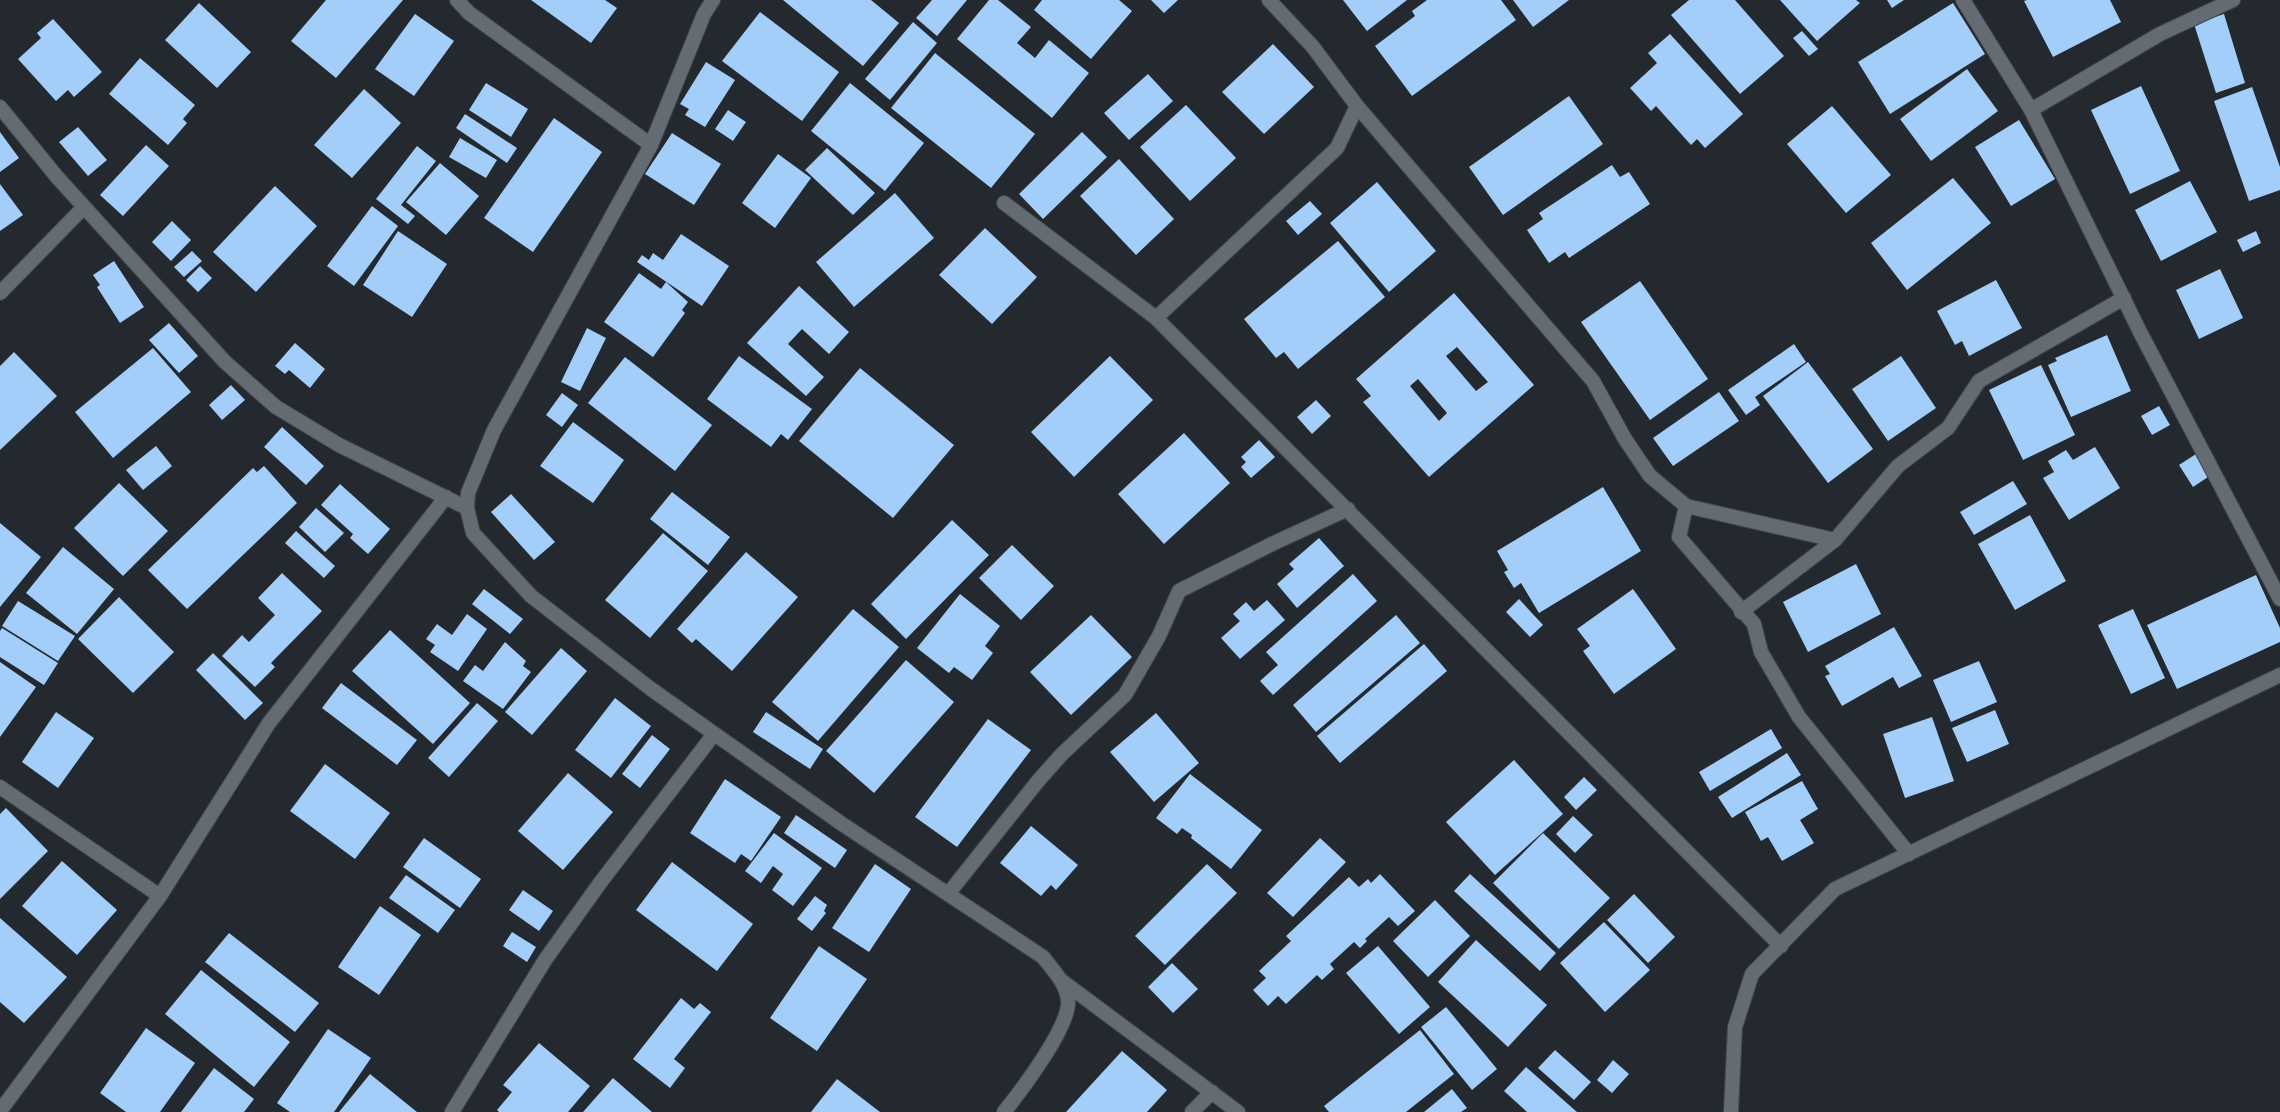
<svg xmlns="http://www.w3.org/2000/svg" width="2280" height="1112" viewBox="0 0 2280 1112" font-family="'Alegreya Sans',sans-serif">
  <rect width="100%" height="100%" fill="#23292f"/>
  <path fill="#a2cef9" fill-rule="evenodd" d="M326 0H403L336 78 291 41Z
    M531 0H605L617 8 591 43Z
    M783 0H871L899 23 863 66Z
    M932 0H967L937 36 916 18Z
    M989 0H998L1031 27 1017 43 1035 58 1049 40 1089 73 1052 118 957 39Z
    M1042 0H1119L1132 11 1091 59 1034 10Z
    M1151 0H1178L1164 13Z
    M1343 0H1407L1367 31Z
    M1427 0H1501L1516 20 1412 96 1375 46 1415 16 1412 11Z
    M1513 0H1569L1533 27Z
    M1689 0H1735L1784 56 1740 94 1671 15Z
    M1780 0H1856L1860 3 1817 41Z
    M1887 0H1904L1892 8Z
    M2027 0H2110L2121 22 2053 57 2024 1Z
    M199 3 251 52 217 88 165 40Z
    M1953 3 1985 54 1890 114 1858 62Z
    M760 12 839 72 802 121 722 61Z
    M415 14 454 41 414 96 375 69Z
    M2224 14 2245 83 2216 93 2194 24Z
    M53 19 102 72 74 97 68 90 56 101 18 59 41 38 37 33Z
    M913 22 937 43 890 100 865 79Z
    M1802 31 1818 49 1809 56 1793 38Z
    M1670 34 1743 114 1705 148 1697 139 1691 145 1656 106 1651 111 1630 88 1657 63 1648 53Z
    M1273 44 1314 87 1264 134 1222 92Z
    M935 53 1035 134 991 188 891 108Z
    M140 58 195 105 183 119 187 123 168 145 109 94Z
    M706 62 735 80 705 127 685 115 689 109 680 104Z
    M1967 69 1998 111 1931 161 1900 119Z
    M1148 74 1173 101 1129 140 1104 113Z
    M486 83 528 109 511 137 469 110Z
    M850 83 924 143 885 191 811 131Z
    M2141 86 2180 171 2130 194 2091 110Z
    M2252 87 2280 167V190L2249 201 2214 101Z
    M364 89 401 123 352 178 314 145Z
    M1569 96 1603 144 1503 215 1469 167Z
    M1186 105 1236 158 1190 201 1140 147Z
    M1832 106 1891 175 1846 213 1787 144Z
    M728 110 746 122 733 141 715 129Z
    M465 114 517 148 507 163 456 128Z
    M554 118 602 152 533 252 484 218Z
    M2019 120 2055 179 2011 206 1975 147Z
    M78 127 107 160 88 176 59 142Z
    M0 132 19 158 0 172Z
    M1082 132 1107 157 1043 219 1019 194Z
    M672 133 721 164 694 205 645 174Z
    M460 138 497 160 486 178 449 157Z
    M146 145 169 166 123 216 100 195Z
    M417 146 436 161 401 205 415 216 408 224 376 199Z
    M827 148 875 193 853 215 805 170Z
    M778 154 811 178 775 228 742 203Z
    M1119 159 1174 219 1136 255 1080 196Z
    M440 163 479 196 446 235 406 202Z
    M1612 165 1620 177 1629 172 1650 204 1569 258 1565 252 1549 263 1527 230 1543 219 1539 213Z
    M1953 178 1991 223 1907 290 1871 243Z
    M2190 181 2217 232 2161 261 2135 210Z
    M1377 182 1436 251 1389 292 1330 223Z
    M0 184 23 215 0 231Z
    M275 186 317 226 256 292 213 252Z
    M895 193 934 238 854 307 816 262Z
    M1310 201 1322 214 1298 235 1286 221Z
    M372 206 398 226 354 286 327 266Z
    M172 221 191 240 171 261 152 242Z
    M985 228 1037 277 992 324 939 275Z
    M398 231 447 264 412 317 363 285Z
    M2256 231 2261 243 2243 252 2237 240Z
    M681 234 729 266 702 306 637 262 642 255 649 260 653 253 663 260Z
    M1338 241 1385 297 1298 369 1284 352 1276 358 1244 319Z
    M192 251 202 261 184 277 174 267Z
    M114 261 144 307 120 323 97 287 100 285 93 275Z
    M200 266 212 278 198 292 186 280Z
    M2220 269 2243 318 2199 339 2176 290Z
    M639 273 661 289 666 282 688 302 682 310 685 313 653 357 604 322Z
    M1996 280 2022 328 1969 356 1962 341 1955 345 1937 311Z
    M1640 281 1708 379 1650 420 1581 322Z
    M799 286 849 332 829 354 802 329 788 344 824 377 806 396 747 343Z
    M1454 293 1534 385 1429 477 1363 402 1371 396 1356 379ZM1457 347 1488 382 1476 391 1446 356ZM1418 379 1447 413 1439 421 1410 386Z
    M169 323 198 356 179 373 149 340Z
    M587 328 606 338 580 391 561 382Z
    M2107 335 2131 391 2071 417 2048 365 2057 361 2055 358Z
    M295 343 325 369 310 388 289 370 285 374 275 366Z
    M1794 344 1806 362 1755 397 1760 405 1746 415 1728 390Z
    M153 348 191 392 113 458 75 412Z
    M14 352 57 396 0 450V366Z
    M739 356 812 409 788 440 781 434 771 447 707 399Z
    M1110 356 1153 400 1074 477 1031 432Z
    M1901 356 1936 408 1888 441 1852 389Z
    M625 357 712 425 675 471 588 403Z
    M1808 362 1873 449 1828 483 1763 396Z
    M2041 365 2075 435 2023 460 1989 390Z
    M860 368 954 445 893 518 799 441Z
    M231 385 245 400 222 420 209 405Z
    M1719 392 1739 421 1673 466 1653 438Z
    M562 393 578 405 562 427 546 415Z
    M1316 400 1331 416 1312 434 1297 417Z
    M2159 406 2170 425 2152 435 2141 416Z
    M573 422 624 460 593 503 540 466Z
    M282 427 324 466 306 485 264 447Z
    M1184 433 1230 483 1164 544 1118 494Z
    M1259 440 1275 457 1251 478 1241 467 1246 462 1241 457Z
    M156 446 172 466 143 490 126 470Z
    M2095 447 2120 488 2069 520 2043 478 2054 472 2048 461 2066 450 2073 460Z
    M2196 454 2211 475 2193 487 2179 465Z
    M264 466 297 503 187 609 148 570 253 468 257 472Z
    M2013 481 2027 504 1974 535 1960 512Z
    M119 483 168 531 123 576 74 528Z
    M340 484 390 529 368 554 350 538 353 534 321 505Z
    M1603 487 1641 551 1539 613 1521 583 1514 588 1504 572 1508 570 1497 551Z
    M672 492 730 537 708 565 650 519Z
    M511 494 555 542 534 560 491 512Z
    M316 508 344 533 325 552 299 527Z
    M2030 515 2066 581 2015 610 1978 544Z
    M952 520 989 555 906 639 871 604Z
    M0 523 41 557 0 607Z
    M296 531 335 566 324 578 285 543Z
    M663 533 708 571 650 638 605 600Z
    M1319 538 1344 566 1297 608 1277 584 1294 569 1289 564Z
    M1012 545 1054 586 1021 620 979 578Z
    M63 547 114 589 77 634 26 593Z
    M746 552 798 597 732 671 696 639 692 643 677 629Z
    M1856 564 1881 614 1808 652 1783 602Z
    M282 573 322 611 271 663 275 667 255 687 222 656 242 635 249 642 275 615 258 598Z
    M1353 574 1377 601 1273 695 1260 681 1278 665 1266 652Z
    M2256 575 2280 628V642L2177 689 2147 625Z
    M484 589 523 619 510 634 472 604Z
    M1633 589 1676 649 1614 694 1583 651 1590 646 1577 629Z
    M960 594 1000 626 985 646 993 653 972 680 954 667 949 673 917 648Z
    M119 597 174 652 133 693 78 639Z
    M1519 599 1543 625 1530 637 1506 612Z
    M1267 600 1285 620 1240 659 1221 638 1240 621 1233 614 1246 602 1254 611Z
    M18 601 75 636 58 661 2 626Z
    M853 609 899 647 818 741 772 702Z
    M2133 609 2165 678 2131 694 2098 625Z
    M467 614 487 629 458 671 430 652 435 645 426 639 437 624 452 635Z
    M1091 615 1132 657 1071 715 1030 672Z
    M1396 615 1420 643 1316 732 1293 705Z
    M1894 627 1922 676 1899 688 1893 677 1842 706 1825 676 1830 674 1825 666Z
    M2 628 58 663 44 685 0 657V631Z
    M390 630 470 703 433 744 352 671Z
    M505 642 526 661 523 666 531 672 503 709 463 681 475 665 483 671Z
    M1424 644 1447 671 1340 763 1317 736Z
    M561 648 587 671 532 735 505 712Z
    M213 653 263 703 245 720 196 670Z
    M906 660 954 702 874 793 826 751Z
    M1979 661 1997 702 1951 722 1933 680Z
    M0 662 36 687 0 737Z
    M341 683 417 740 397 765 322 708Z
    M615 698 651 726 611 778 575 750Z
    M477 703 498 721 449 777 428 758Z
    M1995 710 2009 744 1967 762 1952 728Z
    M56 712 94 738 58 788 22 762Z
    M766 712 823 749 810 769 753 732Z
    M1156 713 1199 763 1154 802 1110 752Z
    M1932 717 1954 781 1905 798 1883 734Z
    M988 719 1031 750 957 847 915 817Z
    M1771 729 1782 748 1710 791 1699 772Z
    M652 735 670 749 640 788 622 774Z
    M1787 753 1801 775 1732 818 1718 797Z
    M1514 760 1563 814 1495 875 1446 822Z
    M325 764 390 813 355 859 290 811Z
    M568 773 613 812 563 870 518 831Z
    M1190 774 1262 830 1231 869 1191 838 1192 835 1182 828 1177 834 1156 818Z
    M1584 777 1597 790 1576 810 1564 797Z
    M725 779 781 817 751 861 741 854 735 863 690 833Z
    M1802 781 1818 809 1800 820 1814 843 1782 861 1768 837 1761 841 1745 812Z
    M6 808 48 851 0 899V814Z
    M796 815 847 850 835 868 784 833Z
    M1573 816 1593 835 1575 853 1556 834Z
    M1031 826 1078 865 1056 890 1051 885 1041 896 1000 863Z
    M774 833 822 868 793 906 772 890 783 874 773 866 761 883 745 871Z
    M1543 833 1610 898 1559 949 1493 883Z
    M424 838 481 879 460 908 403 867Z
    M1320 838 1346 862 1293 917 1267 893Z
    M62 861 117 910 77 955 22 906Z
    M672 862 753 924 717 971 636 910Z
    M875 864 911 889 869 952 832 928Z
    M1207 864 1237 893 1165 965 1135 936Z
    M1380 874 1415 911 1398 926 1389 917 1365 939 1367 941 1360 948 1354 942 1330 964 1334 969 1322 980 1317 975 1286 1004 1278 996 1268 1006 1253 990 1266 978 1259 971 1291 941 1286 936 1349 877 1359 887 1368 879 1371 883Z
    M1470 874 1556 953 1540 971 1454 891Z
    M406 875 455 910 438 933 389 898Z
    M523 890 553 911 539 931 509 910Z
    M1634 894 1675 937 1648 963 1607 920Z
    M815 896 827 905 824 911 826 913 812 931 797 919Z
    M1435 900 1470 936 1428 977 1393 941Z
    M380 906 421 935 379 995 338 967Z
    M0 918 67 977 24 1023 0 1002Z
    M1604 922 1650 970 1605 1012 1560 963Z
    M512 932 536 947 527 962 503 946Z
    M229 933 319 1003 295 1032 205 962Z
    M1476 940 1547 1005 1508 1047 1438 982Z
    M819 946 867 979 817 1051 770 1018Z
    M1378 946 1430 1007 1399 1034 1346 973Z
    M1172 963 1198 989 1173 1013 1148 987Z
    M201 970 290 1042 254 1087 165 1014Z
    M681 998 694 1009 700 1003 711 1012 674 1059 685 1068 670 1088 633 1059Z
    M1446 1007 1497 1069 1472 1090 1421 1027Z
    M146 1028 195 1063 160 1112H126L100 1093Z
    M328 1029 371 1058 334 1112H290L277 1103Z
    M1420 1030 1454 1074 1406 1112H1329L1324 1106Z
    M539 1043 590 1086 568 1112H499L497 1110 512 1092 503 1085Z
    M1555 1050 1591 1082 1574 1100 1538 1068Z
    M1122 1051 1167 1090 1147 1112H1066Z
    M1613 1060 1629 1074 1612 1093 1597 1080Z
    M1526 1067 1577 1112H1527L1504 1091Z
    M214 1068 254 1099 244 1112H181Z
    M370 1074 417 1112H339Z
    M613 1078 652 1112H583Z
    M837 1079 880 1112H811Z
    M1452 1089 1467 1108 1461 1112H1424Z"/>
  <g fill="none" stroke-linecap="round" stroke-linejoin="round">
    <defs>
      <path id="service" d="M1192 1112 1212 1092"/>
      <path id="minor" d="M457 0 469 13 651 145
        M1269 0 1313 47 1357 106 1403 160 1593 381 1625 439 1650 476 1686 506 1679 537 1754 624 1761 652 1799 717 1909 854
        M1963 0 2031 110
        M2233 0 2160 34 2031 110 2140 332 2280 599
        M1357 106 1337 148 1156 318 1781 946
        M0 107 57 177 225 362 276 407 339 445 467 508
        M1004 203 1156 318
        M0 293 84 207
        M1686 506 1835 540
        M1741 612 1835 540 1898 466 1948 428 1979 381 2124 298
        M0 787 160 896
        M948 894 1038 781 1062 754 1125 695 1159 636 1179 591 1274 543 1348 509
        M1062 981 1238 1112
        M0 1111 160 896 269 723 446 497
        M452 1112 545 960 600 883 714 734
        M1731 1112 1735 1027 1752 974 1835 889 2280 675"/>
      <path id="tertiary" d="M713 0 704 14 651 145 494 430 468 493 467 508 473 533 531 596 651 689 842 824 1043 957C1053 970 1066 983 1068 1000 1071 1025 1021 1091 1004 1112"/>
    </defs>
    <use href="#service" stroke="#42474c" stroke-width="16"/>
    <use href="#minor" stroke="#42474c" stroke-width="16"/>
    <use href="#tertiary" stroke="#42474c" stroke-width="16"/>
    <use href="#service" stroke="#646b72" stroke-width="14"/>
    <use href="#minor" stroke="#646b72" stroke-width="14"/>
    <use href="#tertiary" stroke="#646b72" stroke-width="14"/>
  </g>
</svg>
